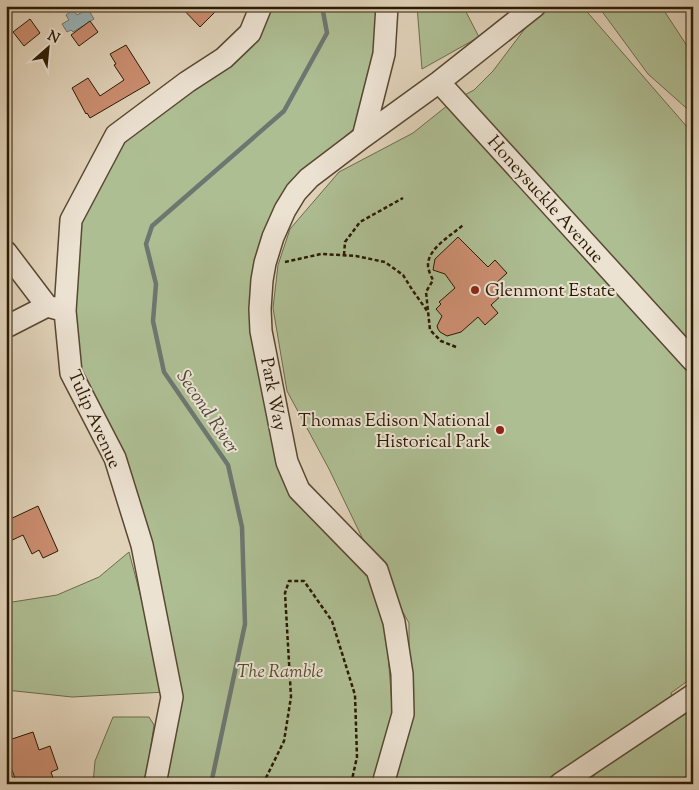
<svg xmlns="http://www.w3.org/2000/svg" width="699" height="790" viewBox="0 0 699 790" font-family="'Sorts Mill Goudy',serif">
  <rect width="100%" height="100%" fill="#e1d3ba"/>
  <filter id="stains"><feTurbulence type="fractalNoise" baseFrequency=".004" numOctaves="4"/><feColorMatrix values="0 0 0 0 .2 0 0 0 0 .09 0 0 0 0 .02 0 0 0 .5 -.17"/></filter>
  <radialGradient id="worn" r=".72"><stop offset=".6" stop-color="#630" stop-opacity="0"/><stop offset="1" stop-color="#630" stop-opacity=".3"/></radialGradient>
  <path fill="#aebe93" stroke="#6c6c4b" d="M266 6H376L374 56 355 128 318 159 261 251 287 483 356 557 384 602 393 719 375 784H164L171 653 79 374 75 338 76 224 118 144Z
    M417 6H463L479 37 422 69Z
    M542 6H582L688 128 692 125 693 126V677L671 693 674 704 559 775 542 784H389L409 697V623L370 554 329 469 287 391 273 308 278 265 290 229 339 172 413 133 453 101 474 90 493 71Z
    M598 6H661L693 55V114L648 74Z
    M129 552 166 692 72 697 6 690V603L57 595 99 577Z
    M693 709V774L669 784H586L604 765Z
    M113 717H149L154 725 145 784H93L95 761Z"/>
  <path fill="#99b5bb" stroke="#6d7771" d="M88 9 94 19 73 32 71 30 67 32 62 24 69 20 66 15 73 10 77 15Z"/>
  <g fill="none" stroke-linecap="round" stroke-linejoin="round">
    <path stroke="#6d7771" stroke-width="4.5" d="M211 784 245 624 242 527 228 465 164 372 153 321 156 284 146 244 152 226 284 111 327 33 322 6"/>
  </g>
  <path fill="#cb8e71" stroke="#2b1a03" d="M180 6H221L200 27Z
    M30 19 40 33 24 46 13 32Z
    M90 21 98 32 79 46 71 35Z
    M126 45 150 83 90 118 87 113 86 114 72 88 88 78 100 96 124 80 114 65 116 64 110 54Z
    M458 237 488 267 495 260 507 273 494 285 503 294 491 305 498 313 485 325 478 317 461 332 447 336 440 332 438 329 437 326 442 316 436 309 441 304 439 302 455 288 445 274 433 270 435 259Z
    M38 506 58 551 43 558 39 550 32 554 23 535 6 543V521Z
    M33 732 39 750 50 746 58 769 51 772 55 784H17L6 753V741Z"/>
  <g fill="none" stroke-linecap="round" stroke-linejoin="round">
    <defs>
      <path id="minor" d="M439 82 693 361
        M363 137 439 82 535 6
        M6 252 47 306 65 311
        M6 327 47 306
        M155 784 172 697 142 545 115 458 71 373 65 311 71 220 116 135 187 82 224 58 250 33 261 6
        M383 784 403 714 402 674 394 622 377 570 299 490 287 462 261 331 260 309 262 280 265 263 273 237 285 210 296 192 309 178 363 137 384 54 387 6
        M560 784 693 695"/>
    </defs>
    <use href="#minor" stroke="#584831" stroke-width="24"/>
    <path stroke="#2b1a03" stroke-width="2.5" stroke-dasharray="4 2.5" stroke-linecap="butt" d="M344 255 345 242 360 222 403 198
      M285 262 321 254 356 256 385 262 403 275 413 291 428 312
      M456 347 441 341 430 330 426 292 433 280C431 276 428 270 428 265 428 248 452 235 463 225
      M263 784 284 741 291 697 285 593 289 581H304L332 621 355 695 357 757 351 784"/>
    <use href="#minor" stroke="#ece2d2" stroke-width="21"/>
  </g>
  <g fill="#8f2418" stroke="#ece2d2" stroke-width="2">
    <circle cx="475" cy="290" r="5"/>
    <circle cx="500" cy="430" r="5"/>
  </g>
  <g text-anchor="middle" stroke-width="4" stroke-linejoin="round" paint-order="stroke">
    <g font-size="18" fill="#2b1a03" stroke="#ece2d2">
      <text transform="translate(546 199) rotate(48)" y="6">Honeysuckle Avenue</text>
      <text transform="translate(274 394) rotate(79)" y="6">Park Way</text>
      <text transform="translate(95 419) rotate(66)" y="6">Tulip Avenue</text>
    </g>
    <g font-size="18" fill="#2b1a03" stroke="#ece2d2" text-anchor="start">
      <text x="485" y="296">Glenmont Estate</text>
      <text x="490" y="426" text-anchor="end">Thomas Edison National<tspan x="490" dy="21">Historical Park</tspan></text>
    </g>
    <g font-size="18" font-style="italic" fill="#524b2e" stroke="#ece2d2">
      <text x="280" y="677">The Ramble</text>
    </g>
    <g font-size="19" font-style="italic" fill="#4c483a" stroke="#ece2d2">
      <text transform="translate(209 411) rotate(56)" y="7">Second River</text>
    </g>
  </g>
  <rect width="699" height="790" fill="none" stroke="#e1d3ba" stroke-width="25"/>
  <rect x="8" y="8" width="684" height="775" fill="none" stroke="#2b1a03" stroke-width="2.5"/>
  <rect x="12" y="12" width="674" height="765" fill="none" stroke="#2b1a03"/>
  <g transform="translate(48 48) rotate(27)" stroke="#ece2d2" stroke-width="4" paint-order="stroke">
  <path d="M0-4L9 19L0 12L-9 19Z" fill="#2b1a03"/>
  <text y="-8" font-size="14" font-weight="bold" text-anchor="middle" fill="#2b1a03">N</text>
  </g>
  <rect width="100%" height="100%" filter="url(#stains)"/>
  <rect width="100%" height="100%" fill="url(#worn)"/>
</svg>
